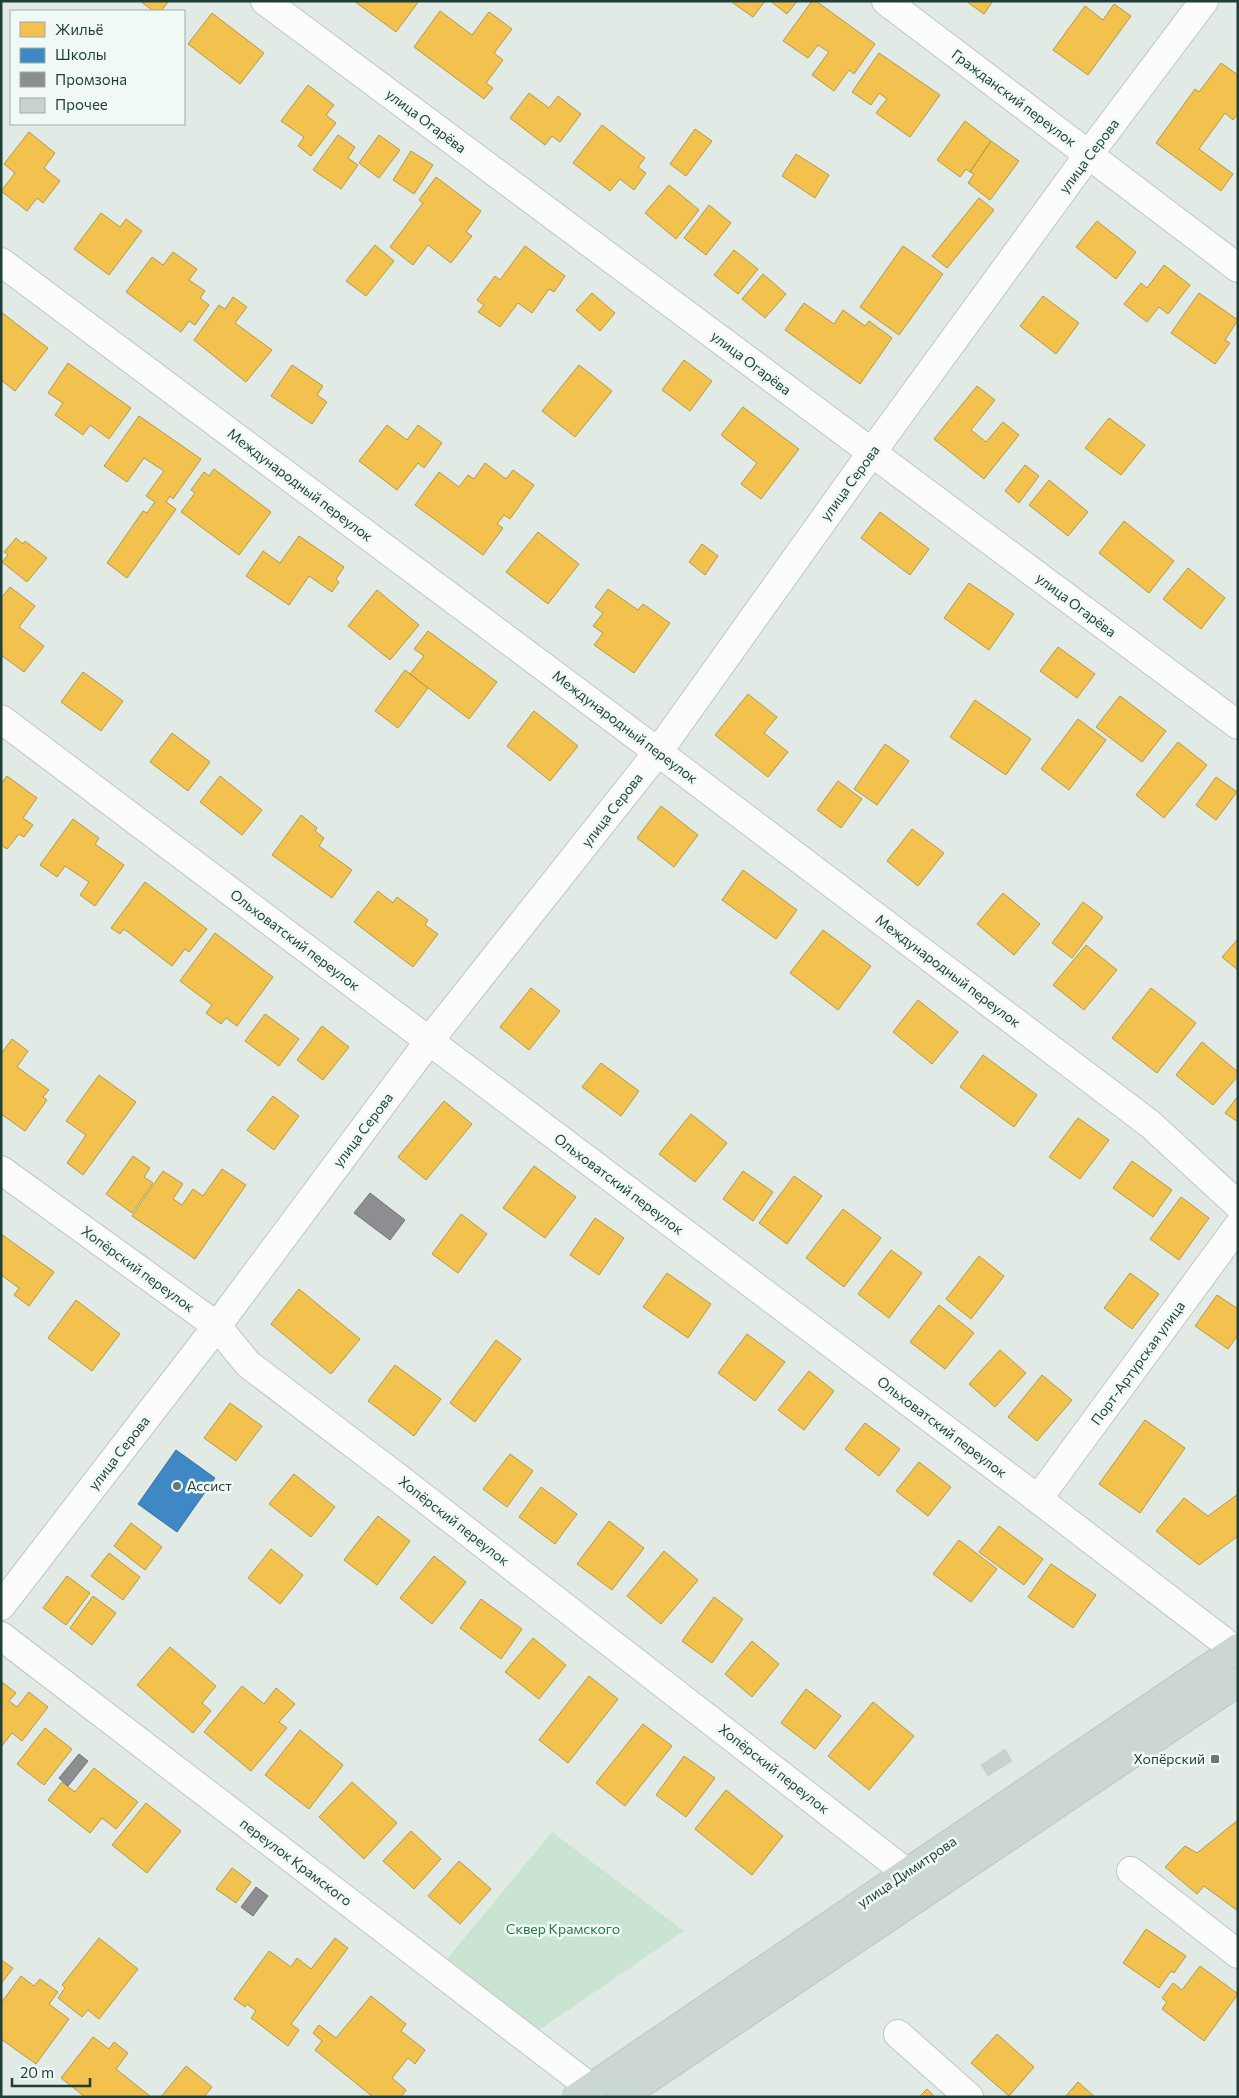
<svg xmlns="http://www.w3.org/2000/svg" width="1239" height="2098" viewBox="0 0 1239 2098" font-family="Commissioner,sans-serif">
  <rect width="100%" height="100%" fill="#e2eae6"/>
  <path fill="#c9e5d2" d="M552 1832 684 1931 536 2032 443 1964Z"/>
  <path fill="#f2c14e" stroke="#b29a47" d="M140 1H169L161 11H153Z
    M354 1H419L396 32Z
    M734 1H765L753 17 733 3Z
    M770 1H797L787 14Z
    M812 1H816L875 44 854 74 849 70 834 91 812 75 829 52 818 45 808 58 783 41Z
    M966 1H993L984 14Z
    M1114 4 1131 16 1088 75 1053 50 1085 6 1103 20Z
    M440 11 472 35 489 12 512 29 494 53 503 60 486 83 493 88 484 99 414 47Z
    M212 13 264 53 240 84 188 44Z
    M879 53 940 95 910 137 876 113 887 99 879 93 871 105 852 92Z
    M1221 63 1238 75V113L1233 120 1225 113 1199 149 1233 174 1221 191 1156 143 1195 89 1199 92Z
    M308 85 334 105 326 115 336 123 311 156 298 146 304 137 281 121Z
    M529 93 549 108 558 96 581 114 560 142 552 136 545 145 510 118Z
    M965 121 991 141 970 172 966 169 960 177 937 160Z
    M602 125 645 158 638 167 646 173 634 190 620 179 610 191 573 163Z
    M695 129 712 141 686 176 670 164Z
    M29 132 55 153 44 168 60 181 43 203 37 198 27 211 1 191 15 173 4 164Z
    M338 135 355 147 348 158 358 165 341 189 313 170Z
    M379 135 400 150 379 178 359 163Z
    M991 141 1019 161 990 200 968 183 974 174 970 172Z
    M411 151 433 165 414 194 393 180Z
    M796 154 829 175 815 198 782 176Z
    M436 177 481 211 466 232 472 236 451 263 428 245 413 265 390 247 423 203 419 200Z
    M669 185 699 210 676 239 645 213Z
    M979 198 994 210 947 268 932 256Z
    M709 205 731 223 706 255 684 238Z
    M101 213 120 227 126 219 142 231 109 275 74 249Z
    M1097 221 1136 252 1116 279 1076 247Z
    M375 245 394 261 366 296 346 281Z
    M525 246 565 276 554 292 549 289 532 313 518 303 500 327 478 312 484 305 477 300 495 276 500 280Z
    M903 246 943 274 899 335 860 307Z
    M734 250 758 269 738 294 714 275Z
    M173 252 197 269 189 280 205 291 200 298 209 305 195 325 189 321 181 332 126 292 152 257 163 265Z
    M1164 265 1190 285 1168 314 1159 307 1147 322 1124 304 1141 283 1147 288Z
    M763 274 786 294 765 318 742 299Z
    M592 293 615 313 600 331 576 310Z
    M1199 293 1238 320 1225 340 1230 343 1215 364 1171 333Z
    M1043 296 1079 323 1056 354 1020 326Z
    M233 297 247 307 235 323 272 350 246 382 194 340 219 305 225 309Z
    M804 303 834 324 843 310 865 326 869 321 892 338 860 384 785 330Z
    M1 312 48 348 15 391 1 380Z
    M684 360 712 381 690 411 662 390Z
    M68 363 131 408 109 439 90 425 83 435 55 415 63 403 48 393Z
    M292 365 323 386 317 395 327 402 312 424 271 396Z
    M579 365 612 391 575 437 542 411Z
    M977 386 995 400 971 430 986 442 1003 422 1019 435 984 479 934 439Z
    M743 407 799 449 761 499 741 484 757 463 721 435Z
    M139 416 201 459 173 499 170 496 166 502 176 509 127 578 107 563 143 511 147 513 155 502 146 496 164 471 144 458 127 482 104 466Z
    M1109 418 1145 445 1121 475 1085 448Z
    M387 425 407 440 418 425 442 443 424 468 418 463 397 490 359 461Z
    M485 463 506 479 513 470 534 485 510 519 504 515 497 524 503 528 483 555 415 505 439 472 459 487 468 475 474 479Z
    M1025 465 1039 476 1019 503 1005 491Z
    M214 469 271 512 239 555 181 512 195 493 191 490 204 472 209 476Z
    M1049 480 1088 512 1068 536 1029 505Z
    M880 512 929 549 910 575 861 538Z
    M1124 521 1174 561 1149 593 1099 553Z
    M538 532 579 564 548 604 506 572Z
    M299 536 344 567 336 579 339 582 332 592 309 576 289 605 246 576 263 551 280 563Z
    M16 538 23 544 25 541 47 558 27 582 2 562 8 555 4 552Z
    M702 544 718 556 705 575 689 562Z
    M1188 568 1225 598 1201 629 1163 599Z
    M969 583 1014 614 989 650 944 618Z
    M10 587 35 606 19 627 44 646 24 672 1 655V598Z
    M608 589 638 610 643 604 670 623 634 673 594 645 603 633 593 626 603 613 595 607Z
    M377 590 419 625 390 660 348 626Z
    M428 631 497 682 469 719 410 674 424 656 414 649Z
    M1058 647 1095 674 1077 698 1040 671Z
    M405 670 428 688 398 728 375 711Z
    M83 672 123 701 101 731 61 702Z
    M748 694 777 717 764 733 788 752 768 777 715 735Z
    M1120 696 1166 731 1142 762 1096 727Z
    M975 700 1031 739 1006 775 950 737Z
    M534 711 578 746 550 781 507 746Z
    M1078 719 1106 740 1069 790 1041 769Z
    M172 733 210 762 188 791 150 762Z
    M1178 742 1207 765 1164 818 1136 795Z
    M885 744 909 761 877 805 854 789Z
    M7 776 37 798 23 818 33 825 24 837 19 834 7 849 1 845V784Z
    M220 776 262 810 242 835 200 802Z
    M1216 777 1237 792 1216 820 1196 805Z
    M838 781 862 799 841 828 817 810Z
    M661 806 698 835 674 867 637 838Z
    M301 815 317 828 315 831 324 838 319 846 352 870 332 898 272 855Z
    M73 819 99 838 95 844 124 865 95 906 80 895 89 882 65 866 57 877 40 865Z
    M912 829 944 853 918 886 887 861Z
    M743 870 797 910 776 939 722 900Z
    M145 882 207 929 189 952 185 949 172 966 124 929 120 934 111 928Z
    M378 891 393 903 397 897 428 920 425 925 438 934 413 967 354 922Z
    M1003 893 1040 924 1014 955 977 924Z
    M1083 902 1103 917 1072 958 1052 943Z
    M823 930 871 966 838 1010 790 973Z
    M215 933 273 977 237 1026 226 1018 221 1024 206 1013 212 1005 180 981Z
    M1238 939V970L1222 957Z
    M1086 945 1117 970 1084 1010 1053 985Z
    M531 988 560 1011 529 1050 500 1027Z
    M1151 988 1196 1023 1157 1073 1112 1038Z
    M918 1000 958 1032 932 1064 893 1032Z
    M265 1014 299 1039 279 1066 245 1041Z
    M322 1026 349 1047 323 1080 297 1060Z
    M12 1039 28 1051 17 1067 49 1090 43 1097 47 1100 25 1131 1 1114V1054Z
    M1202 1042 1238 1072V1076L1213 1105 1176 1075Z
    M983 1055 1037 1095 1014 1127 960 1087Z
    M601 1063 639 1091 621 1116 582 1087Z
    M99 1075 136 1102 83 1175 67 1163 86 1135 66 1121Z
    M273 1096 299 1116 274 1150 247 1130Z
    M1238 1096V1122L1225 1113Z
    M444 1101 472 1124 426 1180 398 1157Z
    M691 1114 727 1143 695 1182 659 1154Z
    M1078 1118 1109 1140 1080 1179 1049 1157Z
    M133 1156 150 1168 144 1177 153 1183 132 1213 106 1194Z
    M1132 1161 1172 1190 1153 1217 1113 1188Z
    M534 1166 576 1197 545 1238 503 1208Z
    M222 1169 246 1185 195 1259 132 1216 163 1171 183 1184 173 1199 182 1205 193 1189 203 1196Z
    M743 1171 773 1192 753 1221 723 1199Z
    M794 1176 822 1196 787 1244 759 1223Z
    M1181 1197 1209 1218 1179 1260 1150 1239Z
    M843 1209 881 1238 844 1287 806 1258Z
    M461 1214 487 1234 458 1273 432 1254Z
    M595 1218 624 1238 599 1275 570 1255Z
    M1 1234 54 1272 29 1306 14 1295 19 1288 1 1275Z
    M891 1250 922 1273 889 1318 858 1294Z
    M979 1256 1004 1276 971 1319 946 1299Z
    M667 1273 711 1304 688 1338 643 1307Z
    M1130 1273 1159 1294 1132 1329 1104 1308Z
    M299 1289 360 1339 331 1374 271 1324Z
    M1217 1295 1238 1309V1335L1228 1349 1195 1326Z
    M76 1300 120 1334 92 1371 48 1338Z
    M939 1305 974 1333 945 1369 910 1342Z
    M747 1334 785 1362 755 1401 718 1373Z
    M496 1340 521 1359 475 1422 450 1403Z
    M1000 1350 1026 1373 995 1407 969 1384Z
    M395 1365 441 1399 414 1436 368 1401Z
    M809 1371 834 1391 804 1430 778 1410Z
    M1042 1375 1072 1400 1037 1441 1008 1417Z
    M230 1403 262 1426 236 1461 204 1438Z
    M1145 1420 1185 1448 1140 1513 1099 1484Z
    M865 1423 900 1449 879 1476 845 1449Z
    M510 1454 533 1471 507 1507 483 1489Z
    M919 1462 951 1487 928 1516 896 1491Z
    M294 1474 335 1507 311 1537 269 1504Z
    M541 1487 577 1514 555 1544 519 1517Z
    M1238 1494V1536L1199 1565 1156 1531 1184 1498 1208 1516Z
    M378 1516 410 1541 377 1585 344 1560Z
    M609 1521 644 1548 612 1590 577 1564Z
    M131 1523 162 1547 145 1570 114 1546Z
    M999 1526 1043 1559 1024 1585 979 1552Z
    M959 1540 997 1569 971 1602 933 1574Z
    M271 1549 303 1575 280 1604 248 1578Z
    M664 1551 698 1580 661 1624 627 1596Z
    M109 1553 140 1577 123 1600 91 1576Z
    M434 1556 466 1582 432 1624 400 1598Z
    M1051 1564 1096 1595 1073 1628 1028 1597Z
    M67 1576 90 1593 66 1625 43 1608Z
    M93 1596 116 1613 92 1645 70 1628Z
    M714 1597 743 1619 712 1663 682 1641Z
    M481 1599 522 1629 501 1659 460 1628Z
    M533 1638 566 1665 539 1699 505 1672Z
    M752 1641 779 1664 752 1697 725 1674Z
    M170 1647 216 1686 202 1703 211 1711 193 1733 137 1685Z
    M589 1676 618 1699 568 1763 539 1740Z
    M2 1682 16 1693 9 1701 17 1707 29 1692 48 1707 22 1741 12 1733 1 1747Z
    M242 1686 264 1704 276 1688 295 1704 279 1722 287 1728 251 1771 204 1732Z
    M806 1689 841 1716 815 1749 781 1723Z
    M873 1702 914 1736 869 1790 828 1756Z
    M643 1724 672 1746 625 1806 596 1783Z
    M45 1728 72 1749 44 1785 17 1764Z
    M300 1730 343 1765 309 1809 265 1775Z
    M684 1756 715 1778 686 1817 656 1795Z
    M94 1768 138 1802 116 1829 102 1818 90 1833 48 1800 62 1782 75 1792Z
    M352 1782 397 1823 364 1859 319 1817Z
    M726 1790 783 1836 752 1875 695 1829Z
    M146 1803 181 1831 147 1873 112 1845Z
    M1238 1820V1911L1204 1886 1197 1894 1165 1867 1185 1846 1197 1853Z
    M411 1831 441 1859 414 1889 383 1861Z
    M459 1861 491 1889 460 1924 428 1896Z
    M232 1868 251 1882 236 1903 216 1889Z
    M1146 1929 1186 1956 1174 1973 1171 1971 1159 1988 1123 1963Z
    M99 1938 138 1969 99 2019 88 2010 82 2017 58 1998 65 1988 62 1985Z
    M335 1938 348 1948 291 2024 299 2030 288 2046 251 2018 256 2011 247 2004 245 2007 234 1999 269 1951 291 1967 297 1958 311 1969Z
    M1 1960 13 1968 1 1984Z
    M1200 1966 1238 1994 1204 2041 1162 2009 1167 2002 1162 1998 1173 1983 1182 1990Z
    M21 1976 34 1986 40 1979 58 1992 49 2004 69 2019 36 2064 1 2039V2003Z
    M371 1996 406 2024 401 2031 425 2050 415 2064 408 2058 392 2078 406 2090 401 2097H373L315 2050 322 2041 313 2033 319 2025 336 2038Z
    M997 2034 1034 2067 1009 2096 971 2063Z
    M93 2037 109 2049 114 2042 128 2053 116 2069 151 2097H85L61 2078Z
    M186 2066 212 2087 204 2097H161Z
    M1078 2082 1095 2097H1065Z
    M927 2089 935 2097H919Z"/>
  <path fill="#3f88c5" stroke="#35729a" d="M176 1450 215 1478 177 1532 138 1504Z"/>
  <path fill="#8d8d92" stroke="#6c7677" d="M370 1193 405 1220 390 1240 354 1213Z
    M79 1754 88 1761 68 1786 59 1778Z
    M256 1887 268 1896 253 1916 241 1907Z"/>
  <path fill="#cad1ce" stroke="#cbd3cf" d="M1005 1749 1012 1761 988 1776 981 1765Z"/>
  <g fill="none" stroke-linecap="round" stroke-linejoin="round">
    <defs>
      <path id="minor" d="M265 1 1238 725
        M886 1 1238 268
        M1 262 658 752 1150 1124 1238 1205
        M1 719 1038 1499 1235 1650
        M1 1170 217 1326 248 1364 397 1477 907 1873
        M1038 1499 1238 1226
        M1 1606 217 1326 429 1041 658 752 872 452 1089 154 1204 1
        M1 1636 590 2087
        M1131 1871 1238 1954
        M898 2034 969 2097"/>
      <path id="major" d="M577 2097 1238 1648
        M621 2097 1238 1682"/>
    </defs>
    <use href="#minor" stroke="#bfc7c3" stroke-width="30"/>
    <use href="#major" stroke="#bbc6c3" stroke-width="30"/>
    <use href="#minor" stroke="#fbfcfb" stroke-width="28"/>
    <use href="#major" stroke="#ccd6d3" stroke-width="28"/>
  </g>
  <g fill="#637b74" stroke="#f0f9f5" stroke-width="2">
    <circle cx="177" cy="1486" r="5"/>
    <rect x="1210" y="1754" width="10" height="10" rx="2.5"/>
  </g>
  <g text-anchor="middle" stroke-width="5" stroke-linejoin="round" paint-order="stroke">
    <g font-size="14" fill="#1e3f37" stroke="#f0f9f5">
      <text transform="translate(1014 98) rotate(37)" y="5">Гражданский переулок</text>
      <text transform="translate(426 121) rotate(37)" y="5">улица Огарёва</text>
      <text transform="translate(1089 156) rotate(-53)" y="5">улица Серова</text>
      <text transform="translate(751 363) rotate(37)" y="5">улица Огарёва</text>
      <text transform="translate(850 483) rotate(-54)" y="5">улица Серова</text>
      <text transform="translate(300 485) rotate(37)" y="5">Международный переулок</text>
      <text transform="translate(1076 605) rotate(37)" y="5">улица Огарёва</text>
      <text transform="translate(625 727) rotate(37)" y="5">Международный переулок</text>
      <text transform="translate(612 810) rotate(-52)" y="5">улица Серова</text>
      <text transform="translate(295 940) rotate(37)" y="5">Ольховатский переулок</text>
      <text transform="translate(948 971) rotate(37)" y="5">Международный переулок</text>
      <text transform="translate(363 1130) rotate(-53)" y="5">улица Серова</text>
      <text transform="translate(619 1184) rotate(37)" y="5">Ольховатский переулок</text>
      <text transform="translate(138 1269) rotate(36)" y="5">Хопёрский переулок</text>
      <text transform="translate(1138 1363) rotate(-54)" y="5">Порт-Артурская улица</text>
      <text transform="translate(942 1427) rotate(37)" y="5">Ольховатский переулок</text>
      <text transform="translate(119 1453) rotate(-52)" y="5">улица Серова</text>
      <text transform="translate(454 1521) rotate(38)" y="5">Хопёрский переулок</text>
      <text transform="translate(774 1769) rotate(38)" y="5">Хопёрский переулок</text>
      <text transform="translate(296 1862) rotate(37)" y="5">переулок Крамского</text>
      <text transform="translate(907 1872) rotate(-34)" y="5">улица Димитрова</text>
    </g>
    <g font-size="14" fill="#1e3f37" stroke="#f0f9f5" text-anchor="start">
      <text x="187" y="1491">Ассист</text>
      <text x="1205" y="1764" text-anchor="end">Хопёрский</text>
    </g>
    <g font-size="14" fill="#247a48" stroke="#f0f9f5">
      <text x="563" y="1934">Сквер Крамского</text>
    </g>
  </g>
  <rect width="1239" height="2098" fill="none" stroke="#1e3f37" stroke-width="5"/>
  <rect x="10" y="10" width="175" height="115" fill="#f0f9f5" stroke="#9cafa9"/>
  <rect x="20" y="22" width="25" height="15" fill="#f2c14e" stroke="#9cafa9"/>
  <text x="55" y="35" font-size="15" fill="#1e3f37">Жильё</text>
  <rect x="20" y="48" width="25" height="15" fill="#3f88c5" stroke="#9cafa9"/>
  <text x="55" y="60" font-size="15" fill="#1e3f37">Школы</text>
  <rect x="20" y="72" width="25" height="15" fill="#8d8d92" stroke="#9cafa9"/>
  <text x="55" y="85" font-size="15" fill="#1e3f37">Промзона</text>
  <rect x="20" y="98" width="25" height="15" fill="#cad1ce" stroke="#9cafa9"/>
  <text x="55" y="110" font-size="15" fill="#1e3f37">Прочее</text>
  <path d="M12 2078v8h78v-8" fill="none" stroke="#1e3f37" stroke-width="2.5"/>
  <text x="20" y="2078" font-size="15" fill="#1e3f37" stroke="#f0f9f5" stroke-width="4" paint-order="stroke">20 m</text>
</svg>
